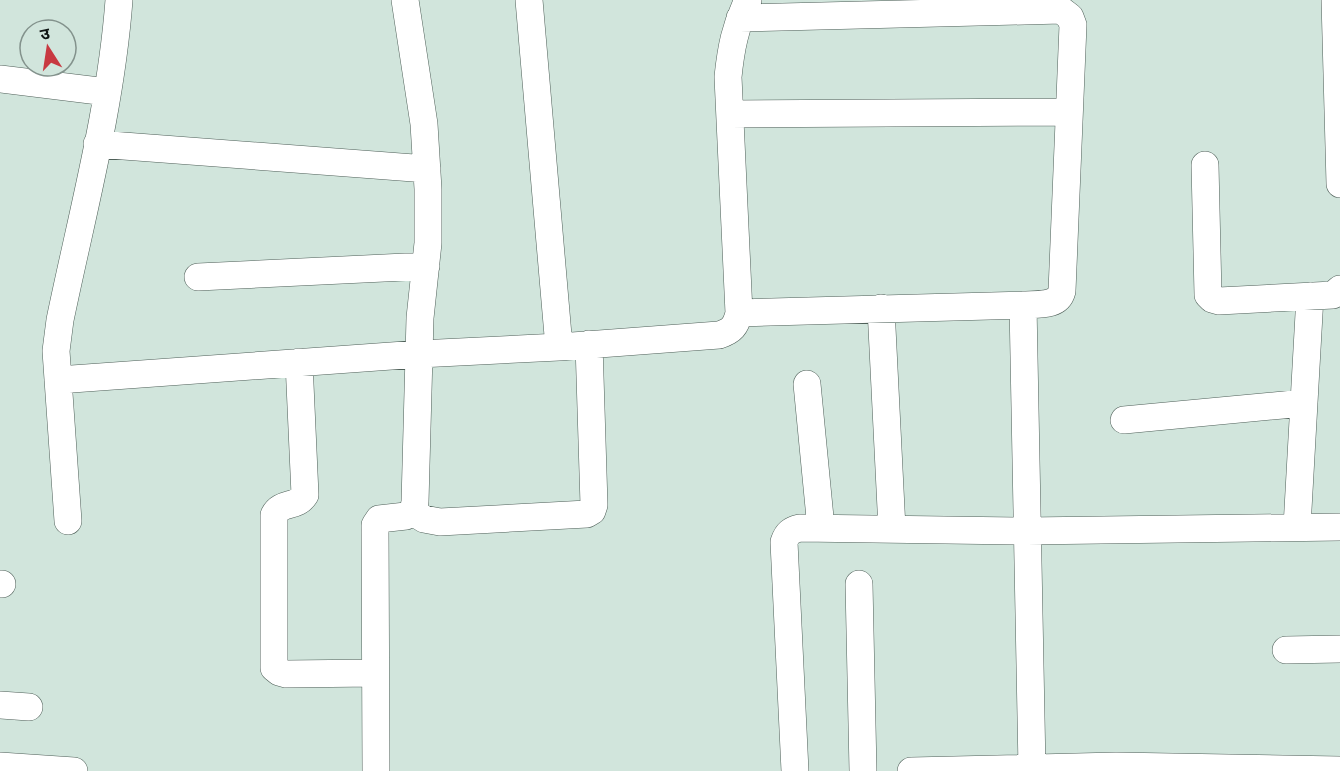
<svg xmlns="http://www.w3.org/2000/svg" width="1340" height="771" viewBox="0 0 1340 771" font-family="'Roboto Condensed','Noto Sans Devanagari',sans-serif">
  <rect width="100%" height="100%" fill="#d1e5dc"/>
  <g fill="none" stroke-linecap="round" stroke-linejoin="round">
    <defs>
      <path id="minor" d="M529 0 559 347
        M1335 0 1340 184
        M0 79 107 92
        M730 114 1069 112
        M97 144 427 169
        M1205 165 1208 295 1212 299 1219 301 1333 295 1340 289
        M198 277 426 266
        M1023 305 1032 768
        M881 308 892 529
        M739 313 1023 305C1037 304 1058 307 1062 291L1073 25 1070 17 1061 10 740 18
        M299 362 305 495C297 508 281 501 274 515V668L279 672 286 674 375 673
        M58 380 419 354 559 347 719 335C732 331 736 326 739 313L728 77C731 48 735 27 748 0
        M807 384 821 528
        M1124 420 1304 403
        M413 512 424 519 440 522 587 514 592 511 594 505 589 344
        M68 521 56 351 60 320C82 214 111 108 119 0
        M1297 527 1310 296
        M0 584H2
        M859 584 863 771
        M1286 650 1340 649
        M0 705 29 707
        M0 766 74 771
        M376 771 375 525 379 519 406 516 413 512 415 502 420 318 428 243V189L424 124 405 0
        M795 771 784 542C787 533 791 530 800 528L1027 531 1340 527
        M911 771 1116 766 1340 770"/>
    </defs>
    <use href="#minor" stroke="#4e5f58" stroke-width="28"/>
    <use href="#minor" stroke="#fff" stroke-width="27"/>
  </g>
  <g transform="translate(48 48) rotate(348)"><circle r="28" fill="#d1e5dc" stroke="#83928c" stroke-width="1.5"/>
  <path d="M0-4.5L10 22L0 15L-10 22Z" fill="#c83941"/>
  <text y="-9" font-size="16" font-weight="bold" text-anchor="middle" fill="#0e1513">उ</text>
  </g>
</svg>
